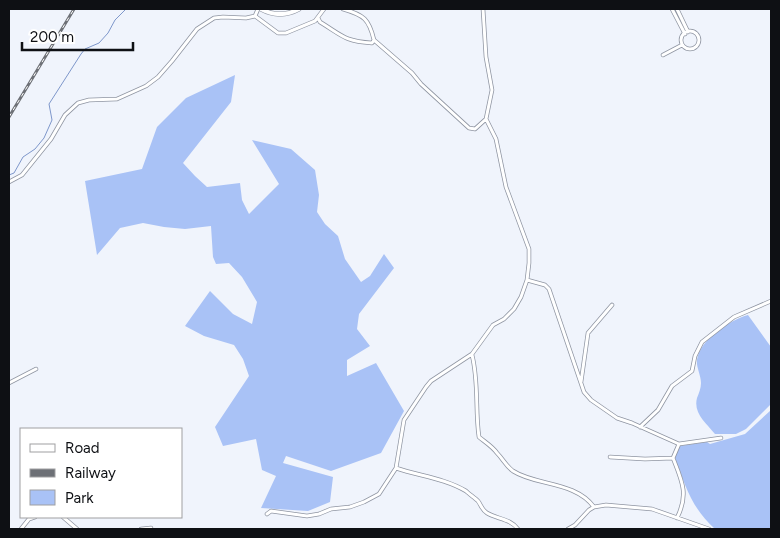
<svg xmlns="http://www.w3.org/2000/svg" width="780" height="538" viewBox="0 0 780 538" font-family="Figtree,sans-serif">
  <rect width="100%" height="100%" fill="#f0f4fc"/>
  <path fill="#a9c2f6" d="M235 75 231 102 183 163 195 176 207 187 240 183 242 200 249 214 279 184 252 140 291 149 315 170 319 195 317 212 325 224 338 236 345 259 361 282 370 276 384 254 394 268 359 314 357 329 370 346 347 360V376L376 363 404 411 381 453 331 471 286 456 283 463 333 477 330 502 308 511 261 508 276 476 262 470 256 439 223 446 215 427 249 376 243 359 234 345 204 336 185 326 210 291 233 314 252 324 257 302 242 277 229 263 216 264 213 257 211 226 185 229 164 227 143 223 120 228 97 255 85 181 142 169 157 127 186 98Z
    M748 315 771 347V404L746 429 736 434H715C706 423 693 413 697 398 699 393 701 388 701 383 701 375 696 367 697 360 700 339 730 320 748 315Z
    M771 410V529H715C691 507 686 487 675 458L680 446 707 442 710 444 745 434Z"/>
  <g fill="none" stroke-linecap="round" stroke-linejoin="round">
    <path stroke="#7e97cb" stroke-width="1" d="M9 175 14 173 23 157 35 149 44 138 52 120 49 104 81 54 85 49 99 43 108 33 115 20 126 9"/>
    <defs>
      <path id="street" d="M672 9 685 34
        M677 9 688 32
        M255 16 278 33H286L315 21 324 9
        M318 18 320 22C343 36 344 41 372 43L374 40C369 19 364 15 343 9
        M681 40a9 9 0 1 1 18 0a9 9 0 1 1-18 0Z
        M374 40 412 73 421 84 469 128 475 129 486 119
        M663 55 682 45
        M9 182 22 175 51 139 65 115 78 103 89 100 117 99 146 86 158 77 172 61 197 29 214 18 223 17 246 18 255 16 258 9
        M527 280 545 285 549 289 584 392 591 400 617 418 632 423 679 444
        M472 355C479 382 475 410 479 437 485 442 493 447 497 453 503 459 506 466 513 471 536 486 575 481 594 507
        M581 382 588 333 612 305
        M9 383 36 369
        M640 427 658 410 672 386 692 371 695 356 702 342 734 317 771 301
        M679 444 721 438
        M610 457 645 459 673 458
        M396 468C419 476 444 478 466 491 469 494 475 498 478 501 481 505 482 510 487 513 497 519 511 519 518 529
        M267 514 271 511 307 516 319 514 331 509 350 507 364 502 379 494 396 468 404 420 426 387 431 381 472 354 493 325 504 319 514 309 521 297 527 280 529 263V249L506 187 496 139 486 119 492 90 486 57 483 9
        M63 517 77 529
        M677 518C689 494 682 481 673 458L679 444
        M21 529 29 519 35 517
        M141 529 151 528V529
        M568 529 575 525 589 510 594 507 606 505 652 509 709 529"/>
      <path id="secondary" d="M261 9C274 16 286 16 299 9"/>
    </defs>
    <use href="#street" stroke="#8f95a2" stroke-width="4.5"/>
    <use href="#secondary" stroke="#8f95a2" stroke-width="5"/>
    <use href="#street" stroke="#fff" stroke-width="3"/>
    <use href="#secondary" stroke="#fff" stroke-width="4"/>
    <defs>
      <path id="rail" d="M9 117 74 9"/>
    </defs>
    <use href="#rail" stroke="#6d7076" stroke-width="3"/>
    <use href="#rail" stroke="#fff" stroke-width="1" stroke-dasharray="4" stroke-linecap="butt"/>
  </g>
  <rect width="780" height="538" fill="none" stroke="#0e1014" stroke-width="20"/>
  <rect x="20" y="428" width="162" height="90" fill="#ffffff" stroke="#9f9fa1"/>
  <rect x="30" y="444" width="25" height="8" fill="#ffffff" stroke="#9f9fa1"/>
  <text x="65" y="453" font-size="15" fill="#0e1014">Road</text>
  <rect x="30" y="469" width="25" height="8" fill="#6d7076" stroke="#9f9fa1"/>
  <text x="65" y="478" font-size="15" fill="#0e1014">Railway</text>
  <rect x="30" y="490" width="25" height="15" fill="#a9c2f6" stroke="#9f9fa1"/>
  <text x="65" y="503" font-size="15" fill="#0e1014">Park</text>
  <path d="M22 42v8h111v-8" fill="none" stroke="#0e1014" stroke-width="2.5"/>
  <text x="30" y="42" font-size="15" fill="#0e1014" stroke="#ffffff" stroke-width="4" paint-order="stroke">200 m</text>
</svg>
